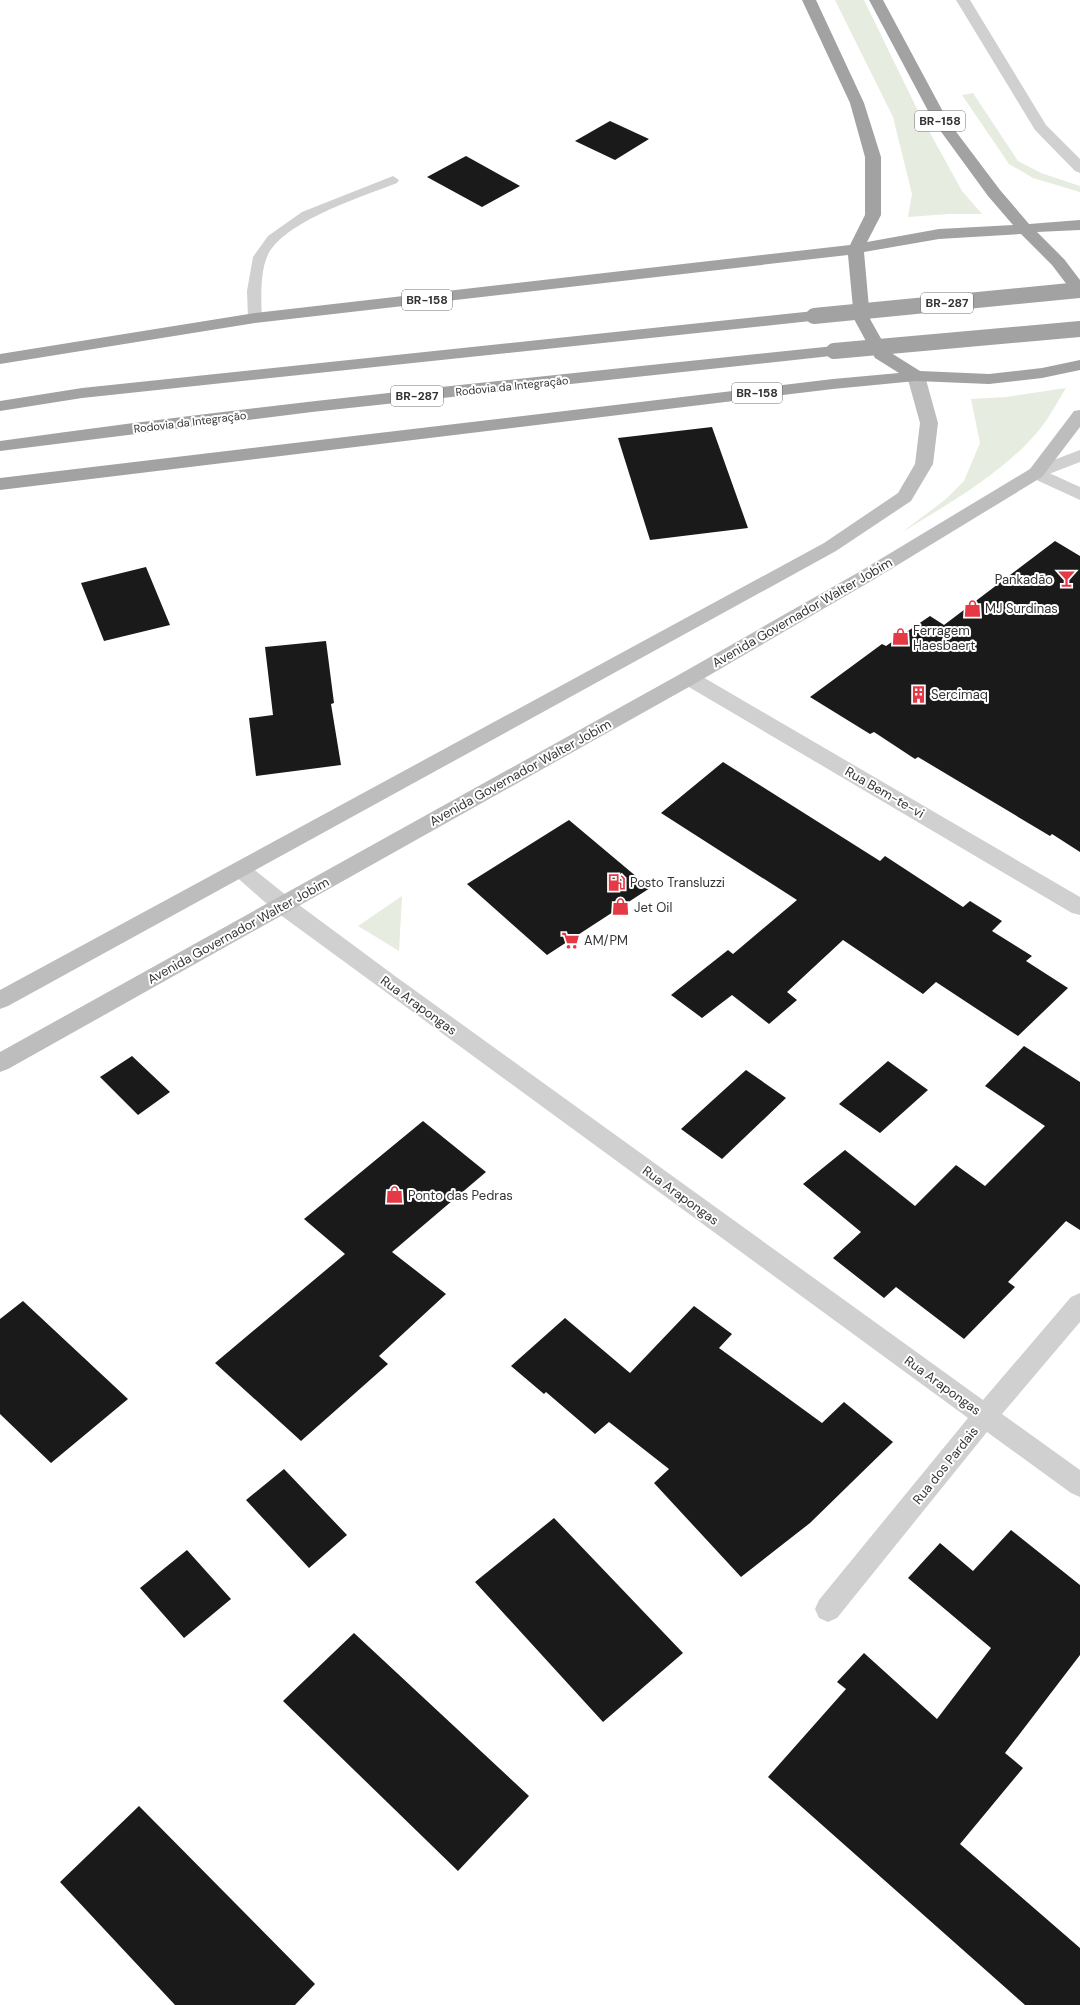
<svg xmlns="http://www.w3.org/2000/svg" width="1080" height="2005" viewBox="0 0 1080 2005" font-family="'DM Sans',sans-serif">
  <rect width="100%" height="100%" fill="#fff"/>
  <path fill="#e6ecdf" d="M835 0H864L919 113 962 191 982 214H949L908 217 912 194 893 117Z
    M973 93 1018 161 1041 173 1080 186V192L1033 178 1009 164 962 95Z
    M1066 388C1058 401 1050 416 1040 429 1004 473 949 503 901 533L946 499 964 481 980 443 971 399 1006 397Z
    M402 896 399 951 358 926Z"/>
  <path fill="#1a1a1a" d="M610 121 649 139 615 160 575 141Z
    M466 156 520 186 482 207 427 177Z
    M712 427 748 528 650 540 618 438Z
    M1055 541 1080 556V852L1052 834 1050 836 918 757 915 759 874 732 870 734 810 697 882 644 886 646 930 616 944 625Z
    M146 567 170 625 104 641 81 583Z
    M326 641 334 703 331 704 341 765 256 776 249 718 273 715 265 647Z
    M723 762 880 861 885 856 963 907 970 901 1002 921 992 931 1032 956 1026 961 1068 988 1018 1036 936 982 923 994 843 940 787 992 797 1000 769 1024 732 995 702 1018 671 995 728 950 733 954 797 900 661 813Z
    M569 820 650 888 547 955 467 884Z
    M1024 1046 1080 1082V1230L1066 1221 1008 1282 1015 1287 964 1339 896 1287 884 1298 833 1258 861 1232 803 1184 845 1150 915 1206 956 1165 985 1186 1045 1126 985 1086Z
    M132 1056 170 1092 138 1115 100 1077Z
    M888 1061 928 1090 880 1133 839 1104Z
    M746 1070 786 1098 722 1159 681 1129Z
    M423 1121 486 1172 392 1252 446 1294 379 1356 388 1364 301 1441 215 1363 345 1254 304 1219Z
    M23 1301 128 1399 51 1463 0 1414V1319Z
    M694 1306 732 1334 719 1348 822 1423 844 1402 893 1442 810 1523 741 1577 654 1483 669 1469 609 1422 595 1434 546 1392 544 1394 511 1366 565 1318 630 1373Z
    M284 1469 347 1535 309 1568 246 1500Z
    M554 1518 683 1653 603 1722 475 1582Z
    M1011 1530 1080 1585V1655L1005 1753 1023 1768 960 1844 1080 1948V2005H1025L768 1777 846 1689 837 1682 864 1653 937 1719 991 1648 908 1578 940 1543 973 1571Z
    M187 1550 231 1599 184 1638 140 1588Z
    M354 1633 529 1796 458 1871 283 1701Z
    M139 1806 315 1984 295 2005H175L60 1882Z"/>
  <g fill="none" stroke-linecap="round" stroke-linejoin="round">
    <path fill="#d0d0d0" fill-rule="evenodd" d="M393 176 399 180 397 183C364 196 281 222 267 257 260 273 261 301 262 318L260 321H250L248 318 247 291 253 257 268 236 302 212Z"/>
    <path fill="#d0d0d0" fill-rule="evenodd" d="M956 0H970L1046 125 1080 159V173L1075 171 1035 130Z
      M1080 450V462L1036 479 1030 477 1027 473 1030 469Z
      M689 671 696 673 1080 897V915L1072 913 682 683 679 678 682 673Z
      M240 861 247 864 291 899 395 976 983 1400 1071 1297 1080 1293V1322L1002 1414 1080 1470V1497L1071 1493 987 1432 837 1618 828 1622 819 1618 815 1609 819 1600 968 1418 275 911 233 874 230 869 233 864Z"/>
    <path fill="#d0d0d0" fill-rule="evenodd" d="M1036 467 1080 487V500L1030 477 1027 473 1030 469Z"/>
    <path fill="#bdbdbd" fill-rule="evenodd" d="M916 371 922 372 925 376 938 423 933 464 911 501 836 551 8 1006 0 1009V990L824 543 898 493 915 464 920 423 907 376 910 372Z
      M1080 410V427L1042 477 873 580 696 683 8 1069 0 1072V1052L682 673 859 572 1030 469 1074 411Z"/>
    <path fill="#a2a2a2" fill-rule="evenodd" d="M802 0H816L864 103 881 157V215L867 242 939 229 1013 225 988 196 934 122 869 0H883L948 121 1000 190 1029 224 1080 220V230L1037 232 1064 259 1080 280V296L1074 294 1052 265 1021 234 939 239 864 252 870 319 888 351 920 371 989 374 1042 368 1080 360V370L1042 378 989 384 916 381 833 389 0 490V478L833 379 899 373 875 358 854 319 848 255 255 323 0 364V354L255 313 850 245 865 215V157L850 103Z
      M814 311 820 312 822 316 820 320 82 398 0 411V401L82 388Z
      M834 346 840 347 842 351 840 355 312 412 0 451V441C277 402 556 375 834 346Z"/>
    <path stroke="#a2a2a2" stroke-width="16" d="M814 316 1080 290
      M834 351 1080 329"/>
  </g>
  <defs>
    <symbol id="bar-bare" viewBox="-9 -9 18 18"><path d="M-6-5H6L.8 .8V4.5H3.5V6h-7V4.5H-.8V.8Z" fill="#e63946" stroke="#fff" stroke-width="2.5" paint-order="stroke"/></symbol>
    <symbol id="shop-bare" viewBox="-9 -9 18 18"><path d="M-5-2.5h2.3a2.7 3.5 0 0 1 5.4 0H5L5.5 6h-11ZM-1.5-2.5h3a1.5 2.3 0 0 0-3 0Z" fill="#e63946" stroke="#fff" stroke-width="2.5" paint-order="stroke"/></symbol>
    <symbol id="building-bare" viewBox="-9 -9 18 18"><path d="M-4-6H4V6H1V3H-1V6H-4ZM-2.5-4.3h1.7v1.8h-1.7ZM.8-4.3h1.7v1.8H.8ZM-2.5-1h1.7V.8h-1.7ZM.8-1h1.7V.8H.8Z" fill="#e63946" stroke="#fff" stroke-width="2.5" paint-order="stroke"/></symbol>
    <symbol id="fuel-bare" viewBox="-9 -9 18 18"><path d="M-5.5-6h7V0h2V4h1.3V-2.5L3-4.5l.8-.8L6-3V5H2.5V1h-1V6h-7ZM-4.2-4.7v3.2H.2V-4.7Z" fill="#e63946" stroke="#fff" stroke-width="2.5" paint-order="stroke"/></symbol>
    <symbol id="supermarket-bare" viewBox="-9 -9 18 18"><path d="M-6-5.5h2.5l.6 2H6L4.5 2H-2.5L-4.4-4H-6ZM-1.5 3.2a1.3 1.3 0 1 0 .1 0ZM3 3.2a1.3 1.3 0 1 0 .1 0Z" fill="#e63946" stroke="#fff" stroke-width="2.5" paint-order="stroke"/></symbol>
  </defs>
  <g fill-rule="evenodd">
    <use href="#bar-bare" x="1054" y="566" width="25" height="25"/>
    <use href="#shop-bare" x="960" y="596" width="25" height="25"/>
    <use href="#shop-bare" x="888" y="624" width="25" height="25"/>
    <use href="#building-bare" x="906" y="682" width="25" height="25"/>
    <use href="#fuel-bare" x="604" y="870" width="25" height="25"/>
    <use href="#shop-bare" x="608" y="894" width="25" height="25"/>
    <use href="#supermarket-bare" x="558" y="928" width="25" height="25"/>
    <use href="#shop-bare" x="382" y="1182" width="25" height="25"/>
  </g>
  <g text-anchor="middle" stroke-width="4" stroke-linejoin="round" paint-order="stroke">
    <g font-size="11" fill="#333" stroke="#fff">
      <text transform="translate(512 386) rotate(-6)" y="4">Rodovia da Integração</text>
      <text transform="translate(190 422) rotate(-7)" y="4">Rodovia da Integração</text>
    </g>
    <g fill="#fff" stroke="#707070" stroke-width="1">
      <rect x="915" y="111" width="50" height="20" rx="3"/>
      <rect x="402" y="290" width="50" height="20" rx="3"/>
      <rect x="921" y="293" width="52" height="20" rx="3"/>
      <rect x="732" y="383" width="50" height="20" rx="3"/>
      <rect x="391" y="386" width="52" height="20" rx="3"/>
    </g>
    <g font-size="12" font-weight="bold" fill="#333">
      <text x="940" y="125">BR-158</text>
      <text x="427" y="304">BR-158</text>
      <text x="947" y="307">BR-287</text>
      <text x="757" y="397">BR-158</text>
      <text x="417" y="400">BR-287</text>
    </g>
    <g font-size="13" fill="#333" stroke="#fff" text-anchor="start">
      <text x="1053" y="584" text-anchor="end">Pankadão</text>
      <text x="985" y="613">MJ Surdinas</text>
      <text x="913" y="635">Ferragem<tspan x="913" dy="15">Haesbaert</tspan></text>
      <text x="931" y="699">Sercimaq</text>
      <text x="630" y="887">Posto Transluzzi</text>
      <text x="634" y="912">Jet Oil</text>
      <text x="584" y="945">AM/PM</text>
      <text x="408" y="1200">Ponto das Pedras</text>
    </g>
    <g font-size="13" fill="#333" stroke="#fff">
      <text transform="translate(802 612) rotate(-30)" y="5">Avenida Governador Walter Jobim</text>
      <text transform="translate(520 772) rotate(-29)" y="5">Avenida Governador Walter Jobim</text>
      <text transform="translate(885 792) rotate(30)" y="5">Rua Bem-te-vi</text>
      <text transform="translate(238 930) rotate(-29)" y="5">Avenida Governador Walter Jobim</text>
      <text transform="translate(419 1005) rotate(36)" y="5">Rua Arapongas</text>
      <text transform="translate(681 1195) rotate(36)" y="5">Rua Arapongas</text>
      <text transform="translate(943 1385) rotate(36)" y="5">Rua Arapongas</text>
      <text transform="translate(945 1465) rotate(-51)" y="5">Rua dos Pardais</text>
    </g>
  </g>
</svg>
